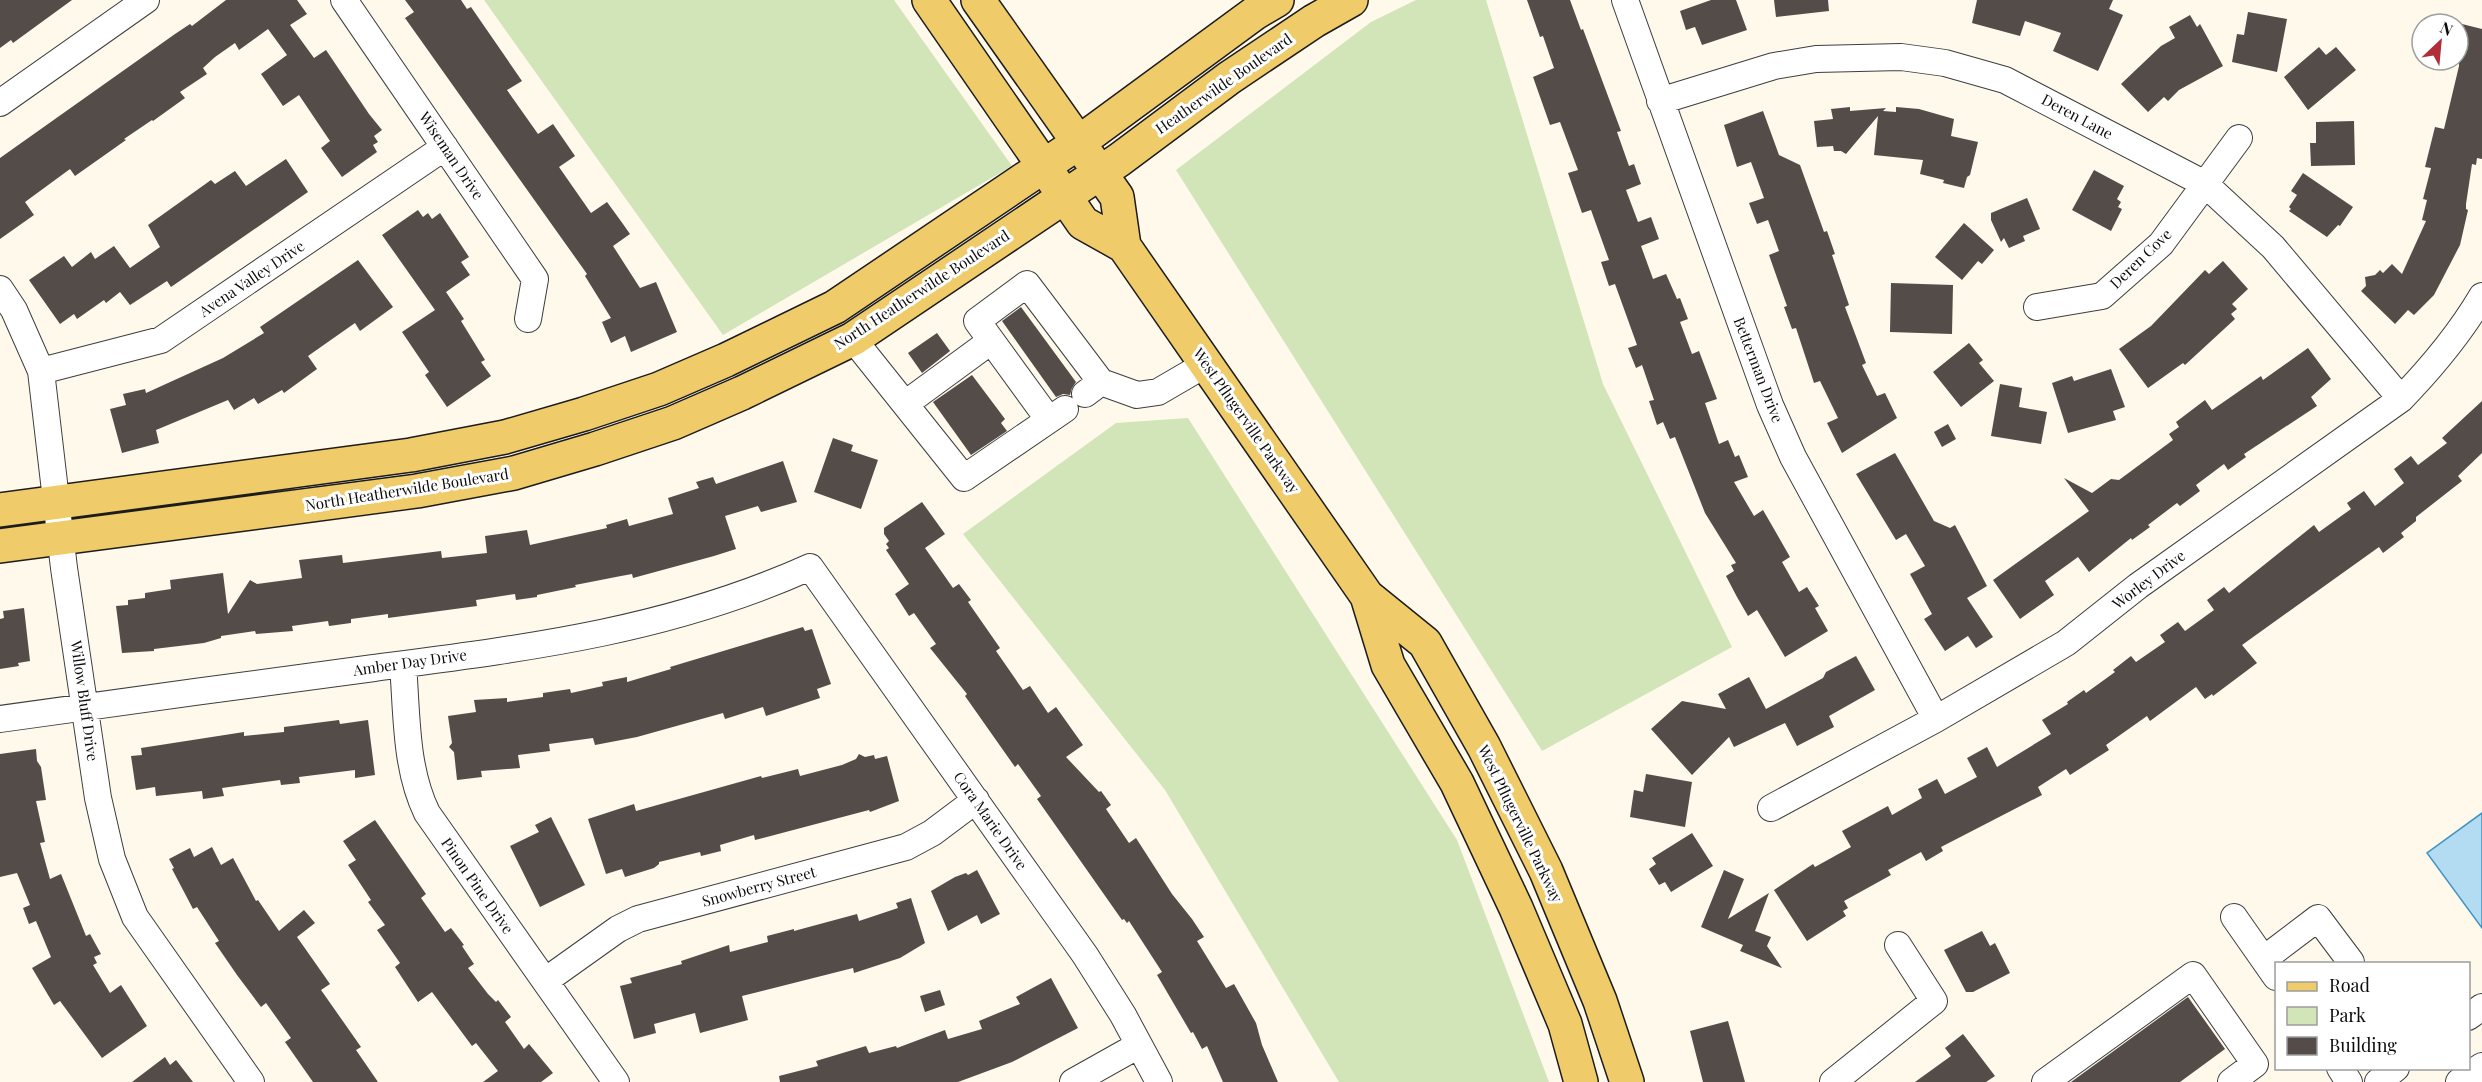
<svg xmlns="http://www.w3.org/2000/svg" width="2482" height="1082" viewBox="0 0 2482 1082" font-family="'Playfair Display',serif">
  <rect width="100%" height="100%" fill="#fef9eb"/>
  <path fill="#d1e5b8" d="M484 0H894L1012 166 723 335Z
    M1416 0H1486L1603 384 1732 647 1542 751 1176 170 1371 22Z
    M1188 418 1457 840 1549 1082H1339L1165 790 963 534 1116 423Z"/>
  <path fill="#b3dcf2" stroke="#3f93c4" stroke-width="1.5" d="M2482 813V928L2427 853Z"/>
  <path fill="#534c49" d="M0 0H72L13 43 11 40 0 48Z
    M226 0H297L307 14 290 25 314 58 326 50 369 114 382 130 374 136 378 142 373 145 377 152 342 177 321 148 330 141 299 95 283 106 261 74 287 55 268 29 239 50 235 43 215 57 203 68 207 74 180 92 185 98 153 121 152 120 124 139 126 140 75 176 70 169 25 202 34 215 0 239V158L175 34 190 24 192 26Z
    M405 0H461L467 9 471 7 522 81 507 90 538 134 553 124 575 156 559 167 591 213 607 202 623 224 630 234 613 246 640 288 656 282 677 332 631 352 625 336 611 343 602 322 611 318 585 276 587 274 405 18 414 12Z
    M1527 0H1570L1581 30 1583 29 1621 131 1617 132 1629 166 1634 164 1641 184 1626 190 1638 222 1651 217 1659 239 1641 246 1653 279 1666 274 1677 299 1680 298 1688 319 1680 322 1692 354 1699 351 1717 399 1705 403 1719 444 1728 440 1735 457 1739 455 1748 477 1734 482 1754 516 1763 510 1774 529 1790 557 1782 562 1799 592 1807 587 1819 606 1815 608 1828 631 1785 657 1757 610 1748 616 1737 597 1726 576 1734 571 1731 565 1736 563 1705 513 1675 437 1670 439 1663 422 1657 425 1649 401 1654 400 1642 365 1636 368 1628 348 1637 345 1615 284 1609 286 1601 262 1609 260 1591 210 1582 213 1568 173 1578 170 1560 122 1550 125 1533 77 1554 68 1543 36 1540 37Z
    M1711 0H1736L1747 30 1702 45 1695 27 1686 30 1680 11Z
    M1774 0H1828L1829 11 1776 17Z
    M1977 0H2113L2109 9 2123 15 2098 71 2053 51 2061 33 2025 21 2020 36 1972 23Z
    M2248 12 2287 19 2277 72 2232 62 2237 34 2244 35Z
    M2190 15 2197 27 2200 24 2223 66 2179 90 2168 101 2164 97 2148 112 2121 84 2161 46 2175 38 2169 27Z
    M2458 23 2482 29V159L2477 158 2476 165 2472 164 2466 204V209L2468 210 2460 245 2434 295 2414 315 2408 310 2395 324 2361 291 2366 286 2365 277 2375 275 2380 270 2383 273 2392 264 2402 274 2426 221 2422 220 2427 200 2423 199 2431 168 2425 167 2435 127 2444 129 2459 66Z
    M2319 47 2326 55 2336 47 2356 70 2308 110 2284 77Z
    M1850 107V111L1886 108 1883 111 1896 112V107L1919 109 1954 119 1951 136 1978 142 1970 175 1967 177 1964 188 1943 183 1944 180 1920 174 1923 160 1874 155 1878 116 1846 154 1841 151H1834L1833 146 1817 147 1814 121 1833 119 1831 109Z
    M1763 111 1779 155 1800 165 1824 232 1827 231 1835 254 1832 255 1849 305 1845 307 1866 363 1862 365 1877 396 1885 393 1897 418 1842 453 1827 423 1838 418 1820 381 1814 383 1796 328 1792 329 1784 307 1787 306 1769 255 1779 251 1768 220 1757 224 1749 203 1764 198 1751 162 1737 167 1724 125Z
    M2354 121 2355 165 2311 166 2310 143H2316V122Z
    M286 159 308 192 171 287 167 281 130 305 120 292 106 303 104 300 77 319 74 314 60 324 29 280 64 256 72 267 91 252 95 259 114 246 130 268 160 247 148 225 211 180 215 184 235 171 246 186Z
    M2094 170 2124 186 2117 199 2121 202 2118 207 2122 209 2111 231 2072 210Z
    M2303 173 2353 207 2340 226 2338 225 2327 237 2289 211 2291 209 2289 207 2297 195 2291 191Z
    M2027 198 2040 229 2023 236 2025 241 2009 248 2004 238 2001 242 1991 220V213Z
    M418 210 423 217 428 213 432 219 440 213 469 257 461 262 470 275 446 292 464 319 461 321 485 360 481 362 491 376 447 407 425 375 429 372 402 332 435 310 382 235Z
    M1964 223 1994 250 1982 264 1978 261 1962 280 1935 257Z
    M358 260 393 307 360 331 355 323 308 356 317 369 284 393 282 390 258 404 254 398 234 410 228 400 156 430 159 443 122 453 110 409 126 405 123 394 145 389 146 393 223 358 264 333 260 327Z
    M2223 261 2248 289 2232 304 2237 309 2231 314 2235 319 2185 365 2183 363 2148 388 2119 349 2151 326 2205 270 2209 274Z
    M1891 283 1953 285 1952 334 1890 332Z
    M1021 307 1076 382 1072 388 1070 395 1063 394 1056 397 1002 321Z
    M937 333 950 351 922 373 908 353Z
    M1969 343 1983 360 1979 363 1994 381 1961 407 1933 372Z
    M2308 348 2331 379 2311 397 2317 406 2244 454 2246 457 2228 470 2224 464 2196 485 2200 491 2180 506 2177 503 2148 525 2150 527 2132 540 2131 538 2089 572 2078 557 2045 581 2054 595 2020 619 1993 580 2089 511 2064 478 2092 493 2111 479 2119 480 2173 440 2169 434 2179 427 2176 422 2205 400 2212 410 2261 376 2263 380Z
    M2111 369 2125 407 2113 411 2116 420 2068 433 2052 383 2072 376 2074 381Z
    M972 375 1005 419 1001 423 1007 431 971 455 933 402Z
    M2000 384 2022 388 2019 407 2047 412 2041 444 1991 436Z
    M2482 401V453L2458 476 2462 481 2416 517V521L2401 533 2404 537 2383 553 2379 547 2242 645 2257 663 2213 696 2212 694 2205 699 2196 687 2150 721 2147 716 2106 745 2109 750 2070 775 2066 769 2038 787 2042 795 1941 847 1943 851 1926 861 1921 852 1888 870 1891 875 1844 901 1848 908 1843 911 1846 916 1807 941 1774 890 1813 864 1815 867 1851 847 1842 831 1888 806 1892 815 1922 798 1918 789 1937 779 1945 794 1977 777 1967 758 1987 747 1997 767 2051 734 2042 720 2068 704 2067 702 2084 690 2086 693 2115 672 2113 670 2131 656 2136 662 2165 642 2160 635 2178 622 2185 631 2214 610 2207 600 2224 587 2229 593 2314 525 2319 532 2351 509 2347 503 2364 491 2375 506 2404 483 2394 469 2411 456 2418 465 2447 443 2442 438Z
    M1948 424 1956 439 1942 447 1934 432Z
    M833 438 853 445 851 451 878 460 861 509 814 492Z
    M1895 453 1934 521 1950 528 1955 525 1987 586 1967 598 1993 637 1976 648 1968 636 1945 651 1924 619 1932 614 1910 574 1925 566 1906 534 1896 540 1856 474Z
    M783 461 797 502 761 512 758 506 725 516 736 549 714 556 633 578 632 574 621 576 575 585 576 587 537 595V597L516 600 515 594 476 600 477 606 388 618V614L351 619V623L329 626 328 621 292 626 293 631 256 634 255 631 221 636V638L204 643 154 649V651L122 653 116 606 128 605V600L145 598V593L171 589 170 580 223 573 228 614 250 580 257 584 302 578 299 560 342 555 343 563 441 551 442 558 487 553 485 536 527 530 530 545 607 528 606 525 627 519 629 526 673 514 668 498 699 488 696 482 713 477 716 484Z
    M922 502 945 534 925 548 953 588 959 584 971 600 968 602 1000 648 996 651 1023 690 1030 686 1048 713 1056 707 1083 745 1066 757 1099 792 1101 791 1111 805 1106 809 1129 843 1136 838 1172 894 1192 919 1204 937 1197 941 1226 988 1234 984 1256 1023 1262 1045 1278 1082H1223L1207 1046 1202 1049 1193 1032 1191 1033 1157 975 1162 972 1129 921 1127 923 1124 919 1122 920 1037 799 1041 796 1018 764 1015 767 965 696 967 694 930 648 936 644 914 613 909 616 895 594 909 584 886 550 889 548 886 544 889 541 884 534V528Z
    M24 608 30 661 18 663 19 666 0 669V619L4 618 3 611Z
    M803 627 805 631 812 629 831 684 817 689 820 698 766 716 763 707 725 719 723 713 637 737 595 745 593 738 549 744 550 751 518 755 520 768 481 771 482 777 457 780 454 752 449 747 452 743 448 716 476 712 474 700 507 698V702L543 697V693L570 689 571 693 603 686 602 682 627 677V682L671 669 670 667Z
    M1856 656 1875 690 1829 716 1834 727 1797 746 1785 723 1734 747 1729 737 1692 775 1651 729 1682 701 1726 709 1718 694 1749 677 1766 709 1823 678 1826 672Z
    M339 720 340 724 368 720 375 775 355 778V770L299 777 300 783 281 785 280 780 222 788 224 796 203 799 202 791 156 796 155 787 136 790 131 756 142 755 141 748 244 732V736L284 732V727Z
    M36 749 37 761 41 767 46 800 36 801 45 842 40 843 50 879 61 874 86 936 90 934 101 954 94 957 97 963 93 965 110 993 121 985 147 1026 102 1058 60 1001 54 1005 32 968 51 957 36 921 29 924 23 908 30 905 17 873 0 877V754Z
    M859 754 865 757 874 755 875 759 887 756 899 801 870 812 869 810 755 840 754 835 720 845 721 851 701 856 700 852 659 862V864L654 868 625 877 622 869 606 874 588 819 634 804 636 811 761 776 762 778 798 769 800 776 842 765 856 759Z
    M1646 774 1692 782 1685 827 1630 817 1634 790 1643 792Z
    M551 817 585 885 540 907 510 846 539 832 535 825Z
    M375 820 426 894 421 898 445 932 451 928 464 945 462 946 474 964 468 968 488 994 496 1002 498 1000 511 1017 505 1022 524 1049 529 1044 553 1073 541 1082H483L498 1071 476 1043 472 1046 432 992 418 1002 395 967 400 963 377 930 385 925 368 902 371 900 348 865 356 860 343 841Z
    M1692 833 1713 866 1671 892 1665 882 1659 885 1649 869 1656 864 1652 858Z
    M212 847 221 865 233 858 256 901 258 900 279 931 304 910 315 923 297 937 330 984 321 990 361 1047 356 1050 378 1082H313L285 1042 291 1038 266 1003 261 1007 237 975 215 943 219 941 197 907 193 909 172 869 174 868 169 859 190 848 194 857Z
    M977 870 1000 914 981 924 977 915 948 931 931 891 955 877 966 873 968 875Z
    M1724 870 1744 879 1728 919 1769 893 1755 931 1771 937 1767 946 1782 968 1740 951 1743 945 1701 927Z
    M911 898 925 943 900 958 854 973 853 968 742 996 748 1020 700 1033 695 1013 654 1024 656 1033 634 1039 620 986 632 983 630 978 682 964 681 961 729 945 730 952 768 942 767 936 794 929V931L857 914 859 921 898 908 896 903Z
    M1982 931 1990 946 1995 943 2010 973 1973 992H1966L1944 950Z
    M1051 978 1078 1028 1012 1062 958 1082H780L779 1076 818 1066 816 1061 866 1046 869 1053 896 1046 897 1048 945 1030 948 1039 982 1029 979 1021 1020 1004 1016 997Z
    M940 990 945 1005 925 1012 920 996Z
    M2188 997 2225 1049 2180 1082H2071Z
    M1728 1021 1745 1082H1703L1690 1031Z
    M1963 1034 1995 1076 1986 1082H1915L1951 1056 1945 1048Z
    M165 1057 170 1065 176 1060 193 1082H132Z"/>
  <g fill="none" stroke-linecap="round" stroke-linejoin="round">
    <defs>
      <path id="minor" d="M344 0 535 279 528 319
        M1625 0 1770 405 1793 457 1936 719
        M1660 101 1774 66 1816 59 1901 57 1945 63 2005 80 2205 184 2273 247 2401 399
        M0 103 146 0
        M0 289 14 310 41 371 64 568 98 798 112 859 135 917 251 1082
        M2037 307 2102 296 2161 244 2239 138
        M853 339 964 478 1065 409
        M41 371 161 340 445 147
        M1085 394 1101 382 1137 395 1158 392 1206 364
        M905 404 991 341
        M1049 420 977 321 1027 284 1101 382
        M403 665C407 714 405 768 427 813L616 1082
        M0 719C125 701 249 685 374 668 527 648 668 631 810 567L1085 955 1123 1015 1159 1082
        M1771 808 1936 719 2066 643 2138 586 2401 399C2432 367 2459 335 2482 296
        M2234 917 2276 977
        M2264 959 2318 918 2351 962
        M545 981 618 929 638 919 906 847 932 833 976 800
        M2468 1017 2482 1007
        M2340 1068 2349 1082
        M1073 1082 1139 1045
        M1833 1082 1934 1001 1898 945
        M2045 1082 2193 975 2255 1064 2231 1082
        M2378 1082 2396 1068
        M2459 1082 2482 1066"/>
      <path id="major" d="M929 0 1083 223 1124 246 1367 596 1425 643 1484 747 1546 871 1600 1001 1627 1082
        M978 0 1117 197 1124 246
        M0 510 411 455 505 437 584 414 659 389 726 360 835 307 1078 143 1255 13 1277 0
        M0 546 417 491 514 473 595 449 673 423 742 393 853 339 1119 160 1229 78 1314 21 1351 0
        M1367 596 1388 665 1457 783 1516 908 1565 1024 1581 1082"/>
    </defs>
    <use href="#minor" stroke="#3e3e3e" stroke-width="28"/>
    <use href="#major" stroke="#1c1c1c" stroke-width="36"/>
    <use href="#minor" stroke="#fff" stroke-width="26"/>
    <use href="#major" stroke="#efcb69" stroke-width="33"/>
  </g>
  <g text-anchor="middle" stroke-width="6" stroke-linejoin="round" paint-order="stroke">
    <g font-size="15" fill="#0b0b0b" stroke="#fff">
      <text transform="translate(1224 84) rotate(-35)" y="5">Heatherwilde Boulevard</text>
      <text transform="translate(2077 117) rotate(28)" y="5">Deren Lane</text>
      <text transform="translate(451 156) rotate(56)" y="5">Wiseman Drive</text>
      <text transform="translate(2141 259) rotate(-44)" y="5">Deren Cove</text>
      <text transform="translate(252 279) rotate(-34)" y="5">Avena Valley Drive</text>
      <text transform="translate(922 290) rotate(-33)" y="5">North Heatherwilde Boulevard</text>
      <text transform="translate(1758 370) rotate(69)" y="5">Betterman Drive</text>
      <text transform="translate(1246 421) rotate(55)" y="5">West Pflugerville Parkway</text>
      <text transform="translate(407 490) rotate(-9)" y="5">North Heatherwilde Boulevard</text>
      <text transform="translate(2149 580) rotate(-37)" y="5">Worley Drive</text>
      <text transform="translate(410 663) rotate(-8)" y="5">Amber Day Drive</text>
      <text transform="translate(84 701) rotate(82)" y="5">Willow Bluff Drive</text>
      <text transform="translate(990 821) rotate(55)" y="5">Cora Marie Drive</text>
      <text transform="translate(1520 824) rotate(64)" y="5">West Pflugerville Parkway</text>
      <text transform="translate(477 886) rotate(55)" y="5">Pinon Pine Drive</text>
      <text transform="translate(759 887) rotate(-15)" y="5">Snowberry Street</text>
    </g>
  </g>
  <rect x="2275" y="962" width="195" height="108" fill="#ffffff" stroke="#9d9d9d" stroke-width="1.5"/>
  <rect x="2287" y="982" width="30" height="9" fill="#efcb69" stroke="#9d9d9d" stroke-width="1.5"/>
  <text x="2329" y="992" font-size="18" fill="#0b0b0b">Road</text>
  <rect x="2287" y="1007" width="30" height="18" fill="#d1e5b8" stroke="#9d9d9d" stroke-width="1.5"/>
  <text x="2329" y="1022" font-size="18" fill="#0b0b0b">Park</text>
  <rect x="2287" y="1037" width="30" height="18" fill="#534c49" stroke="#9d9d9d" stroke-width="1.5"/>
  <text x="2329" y="1052" font-size="18" fill="#0b0b0b">Building</text>
  <g transform="translate(2440 42) rotate(26)"><circle r="28" fill="#ffffff" stroke="#9d9d9d" stroke-width="1.5"/>
  <path d="M0-4.5L10 22L0 15L-10 22Z" fill="#b12d38"/>
  <text y="-9" font-size="16" font-weight="bold" text-anchor="middle" fill="#0b0b0b">N</text>
  </g>
</svg>
